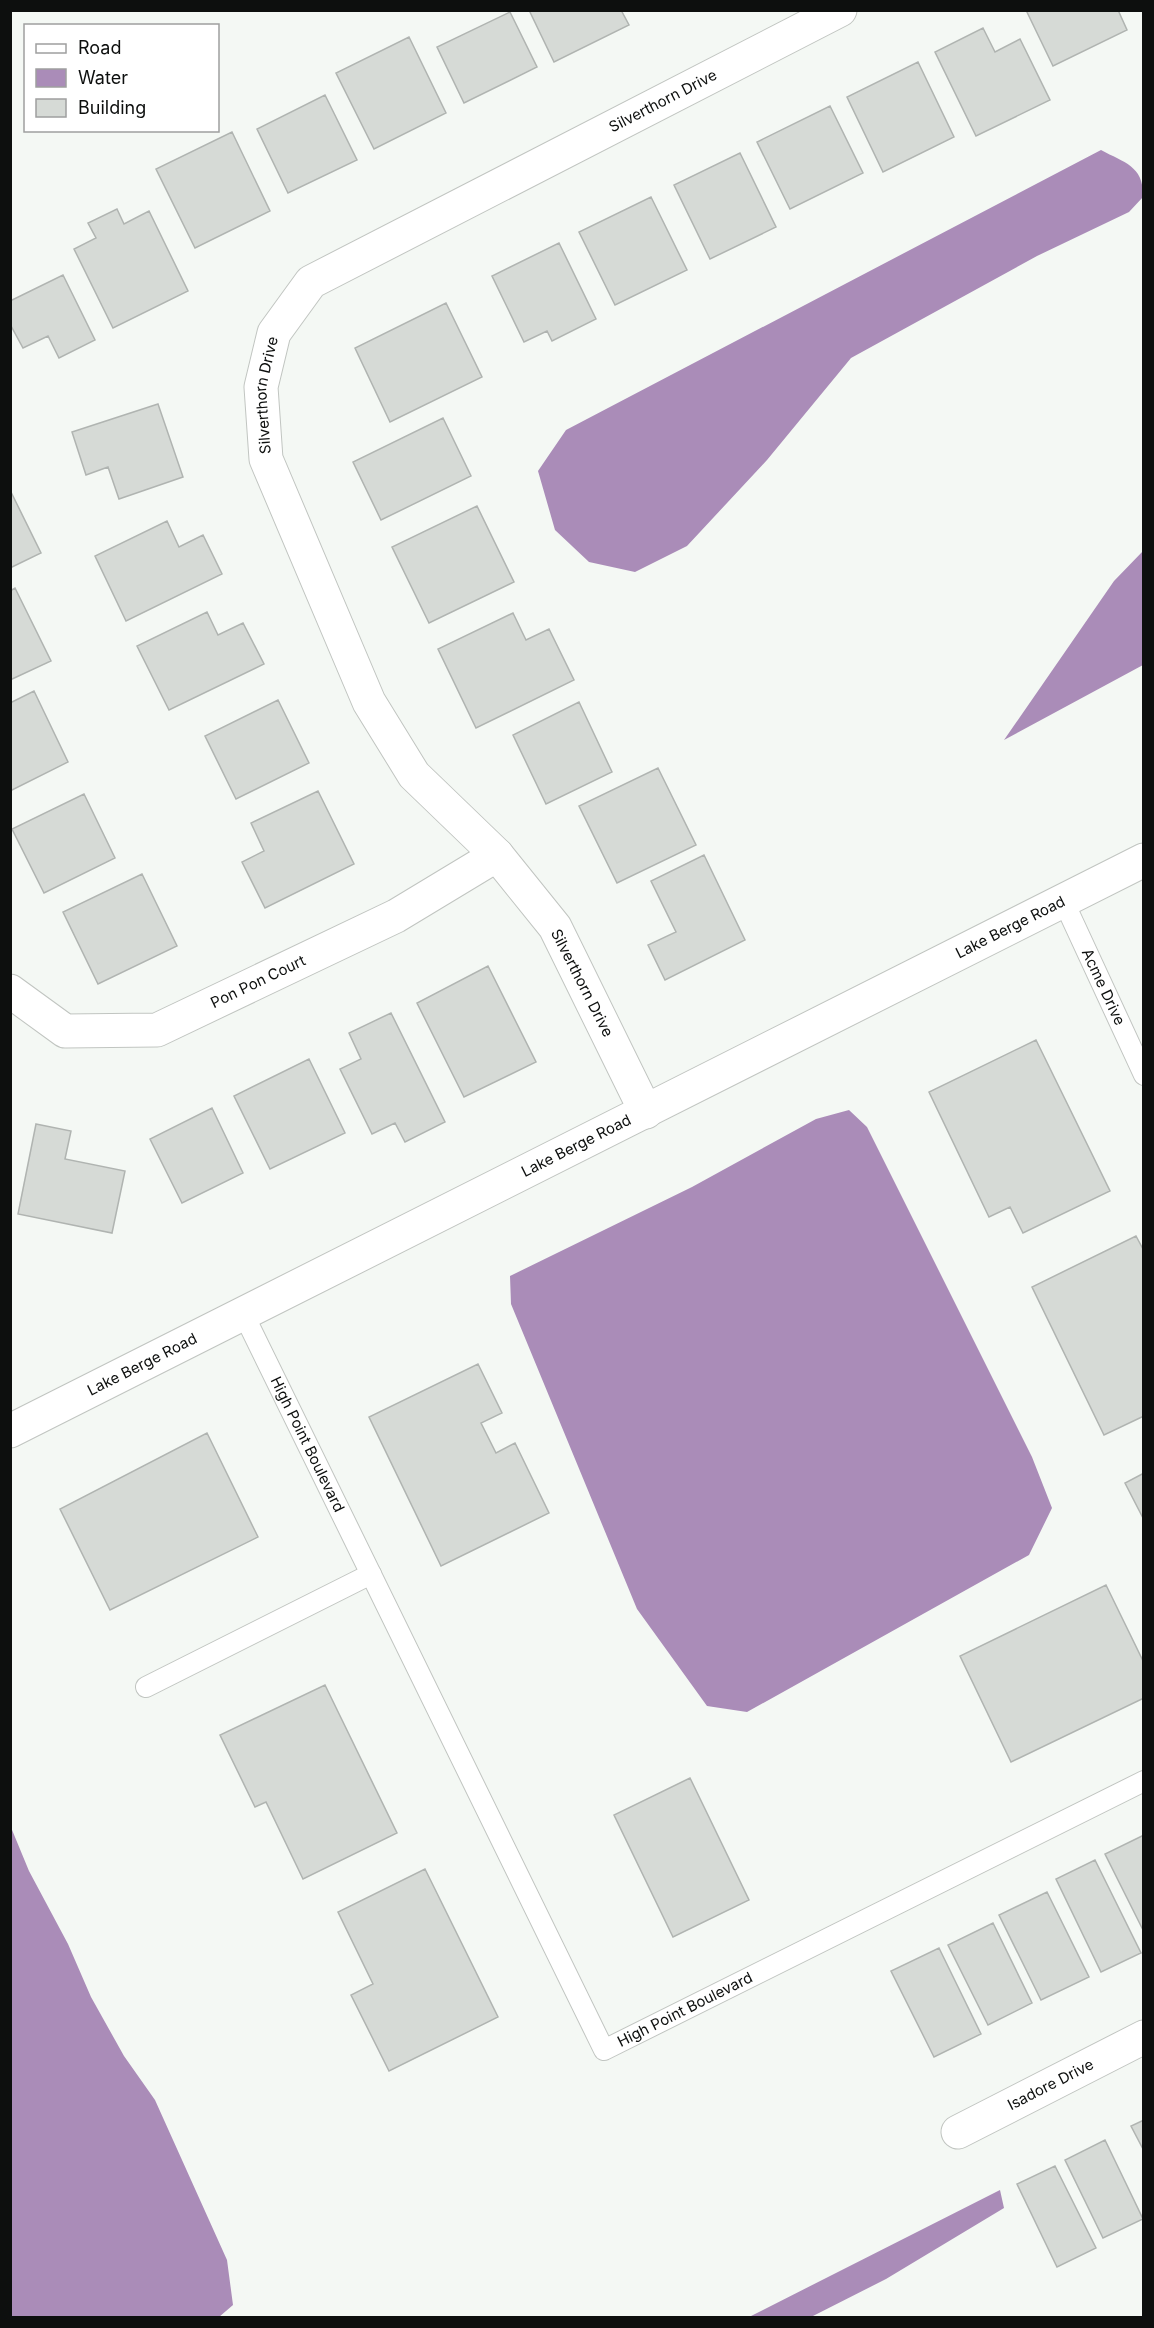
<svg xmlns="http://www.w3.org/2000/svg" width="1154" height="2328" viewBox="0 0 1154 2328" font-family="Inter,sans-serif">
  <rect width="100%" height="100%" fill="#f4f8f4"/>
  <path fill="#aa8cb8" d="M1101 150C1125 163 1144 166 1143 197L1129 212 1037 256 851 358 767 460 687 546 635 572 589 562 555 530 538 471 566 430Z
    M1143 551V665L1004 740 1114 581Z
    M849 1110 867 1127 1032 1457 1052 1508 1029 1555 747 1712 707 1706 637 1609 511 1304 510 1276 692 1187 816 1119Z
    M10 1825 29 1871 68 1944 91 1997 124 2056 155 2100 227 2260 233 2305 219 2317H11Z
    M1000 2190 1004 2208 886 2279 811 2317H749Z"/>
  <path fill="#d6dad6" stroke="#b0b4b1" stroke-width="1.5" d="M529 10H621L629 25 554 62Z
    M1026 10H1118L1127 30 1053 66Z
    M510 12 537 67 464 103 437 47Z
    M983 28 995 52 1020 39 1050 100 976 136 935 52Z
    M409 37 446 113 374 149 336 73Z
    M918 62 954 137 883 172 847 97Z
    M325 95 357 160 288 193 257 129Z
    M830 106 863 173 790 209 757 142Z
    M232 132 270 211 195 248 156 169Z
    M740 153 776 227 710 259 674 185Z
    M651 197 687 270 615 305 579 232Z
    M117 209 124 224 149 211 188 291 113 328 74 249 96 238 88 223Z
    M559 243 596 319 552 341 547 331 524 342 492 276Z
    M63 275 95 340 59 358 48 336 23 348 10 324V301Z
    M446 303 482 377 390 422 355 348Z
    M158 404 183 477 119 499 108 467 86 475 72 432Z
    M443 418 471 476 381 520 353 462Z
    M10 490 41 553 10 568Z
    M477 506 514 582 429 623 392 547Z
    M167 521 179 547 203 535 222 574 126 621 95 556Z
    M15 588 51 661 10 680V591Z
    M207 612 218 635 243 623 264 664 169 710 137 646Z
    M513 613 526 640 549 629 574 680 476 728 438 649Z
    M34 691 68 762 10 791V703Z
    M278 700 309 763 236 799 205 736Z
    M579 702 612 772 546 804 513 735Z
    M658 768 696 845 617 883 579 806Z
    M318 791 354 864 265 908 242 862 264 851 251 823Z
    M84 794 115 858 44 893 12 829Z
    M704 855 745 940 665 980 648 945 676 932 651 881Z
    M142 874 177 946 98 984 63 912Z
    M488 966 536 1062 464 1097 417 1003Z
    M391 1013 445 1122 405 1142 395 1123 372 1134 340 1069 361 1059 349 1033Z
    M1036 1040 1110 1191 1023 1233 1010 1207 989 1217 929 1092Z
    M309 1059 345 1133 270 1169 234 1096Z
    M212 1108 243 1173 182 1203 150 1139Z
    M36 1124 71 1131 65 1159 125 1171 112 1233 18 1214Z
    M1136 1236 1144 1251V1416L1104 1435 1032 1287Z
    M478 1364 502 1413 481 1423 496 1453 515 1443 549 1513 441 1566 369 1417Z
    M207 1433 258 1537 110 1610 60 1509Z
    M1144 1473V1520L1125 1483Z
    M1106 1585 1144 1663V1698L1011 1762 960 1656Z
    M325 1685 397 1833 303 1879 266 1802 255 1807 220 1735Z
    M690 1778 749 1900 673 1937 614 1815Z
    M1144 1835V1932L1105 1854Z
    M1095 1860 1141 1953 1101 1972 1056 1879Z
    M425 1869 498 2017 389 2071 351 1995 373 1984 338 1912Z
    M1047 1892 1089 1977 1041 2000 999 1915Z
    M993 1923 1032 2003 988 2025 948 1945Z
    M939 1948 981 2034 934 2057 891 1971Z
    M1144 2120V2151L1131 2126Z
    M1105 2140 1143 2219 1103 2238 1065 2160Z
    M1055 2166 1096 2248 1057 2267 1017 2184Z"/>
  <g fill="none" stroke-linecap="round" stroke-linejoin="round">
    <defs>
      <g id="lane">
        <path id="s1" d="M1063 900 1144 1075"/>
        <path id="s2" d="M244 1315 604 2050 1144 1781"/>
        <path d="M146 1687 371 1574"/>
      </g>
      <g id="street">
        <path id="s3" d="M10 991 65 1031 157 1030 396 916 497 855"/>
        <path id="s4" d="M646 1112 555 927 497 855 414 775 369 702 266 459 261 387 274 333 311 282 840 10"/>
        <path id="s5" d="M958 2132 1144 2037"/>
      </g>
      <g id="secondary">
        <path id="s6" d="M10 1431 1144 860"/>
      </g>
    </defs>
    <use href="#lane" stroke="#c1c5c1" stroke-width="22"/>
    <use href="#street" stroke="#c1c5c1" stroke-width="35"/>
    <use href="#secondary" stroke="#c1c5c1" stroke-width="35"/>
    <use href="#lane" stroke="#fff" stroke-width="20"/>
    <use href="#street" stroke="#fff" stroke-width="33"/>
    <use href="#secondary" stroke="#fff" stroke-width="33"/>
  </g>
  <g text-anchor="middle" stroke-width="5" stroke-linejoin="round" paint-order="stroke">
    <g font-size="15" fill="#0d0f0e" stroke="#fff">
      <text dy="5" stroke="none"><textPath href="#s4" startOffset="1350">Silverthorn Drive</textPath></text>
      <text dy="5" stroke="none"><textPath href="#s4" startOffset="828">Silverthorn Drive</textPath></text>
      <text dy="5" stroke="none"><textPath href="#s6" startOffset="1120">Lake Berge Road</textPath></text>
      <text dy="5" stroke="none"><textPath href="#s3" startOffset="272">Pon Pon Court</textPath></text>
      <text transform="translate(582 983) rotate(63)" y="5">Silverthorn Drive</text>
      <text dy="5" stroke="none"><textPath href="#s1" startOffset="96">Acme Drive</textPath></text>
      <text dy="5" stroke="none"><textPath href="#s6" startOffset="634">Lake Berge Road</textPath></text>
      <text dy="5" stroke="none"><textPath href="#s6" startOffset="148">Lake Berge Road</textPath></text>
      <text dy="5" stroke="none"><textPath href="#s2" startOffset="144">High Point Boulevard</textPath></text>
      <text dy="5" stroke="none"><textPath href="#s2" startOffset="909">High Point Boulevard</textPath></text>
      <text dy="5" stroke="none"><textPath href="#s5" startOffset="104">Isadore Drive</textPath></text>
    </g>
  </g>
  <rect width="1154" height="2328" fill="none" stroke="#0d0f0e" stroke-width="24"/>
  <rect x="24" y="24" width="195" height="108" fill="#ffffff" stroke="#9e9f9f" stroke-width="1.5"/>
  <rect x="36" y="44" width="30" height="9" fill="#ffffff" stroke="#9e9f9f" stroke-width="1.5"/>
  <text x="78" y="54" font-size="18" fill="#0d0f0e">Road</text>
  <rect x="36" y="69" width="30" height="18" fill="#aa8cb8" stroke="#9e9f9f" stroke-width="1.5"/>
  <text x="78" y="84" font-size="18" fill="#0d0f0e">Water</text>
  <rect x="36" y="99" width="30" height="18" fill="#d6dad6" stroke="#9e9f9f" stroke-width="1.5"/>
  <text x="78" y="114" font-size="18" fill="#0d0f0e">Building</text>
</svg>
